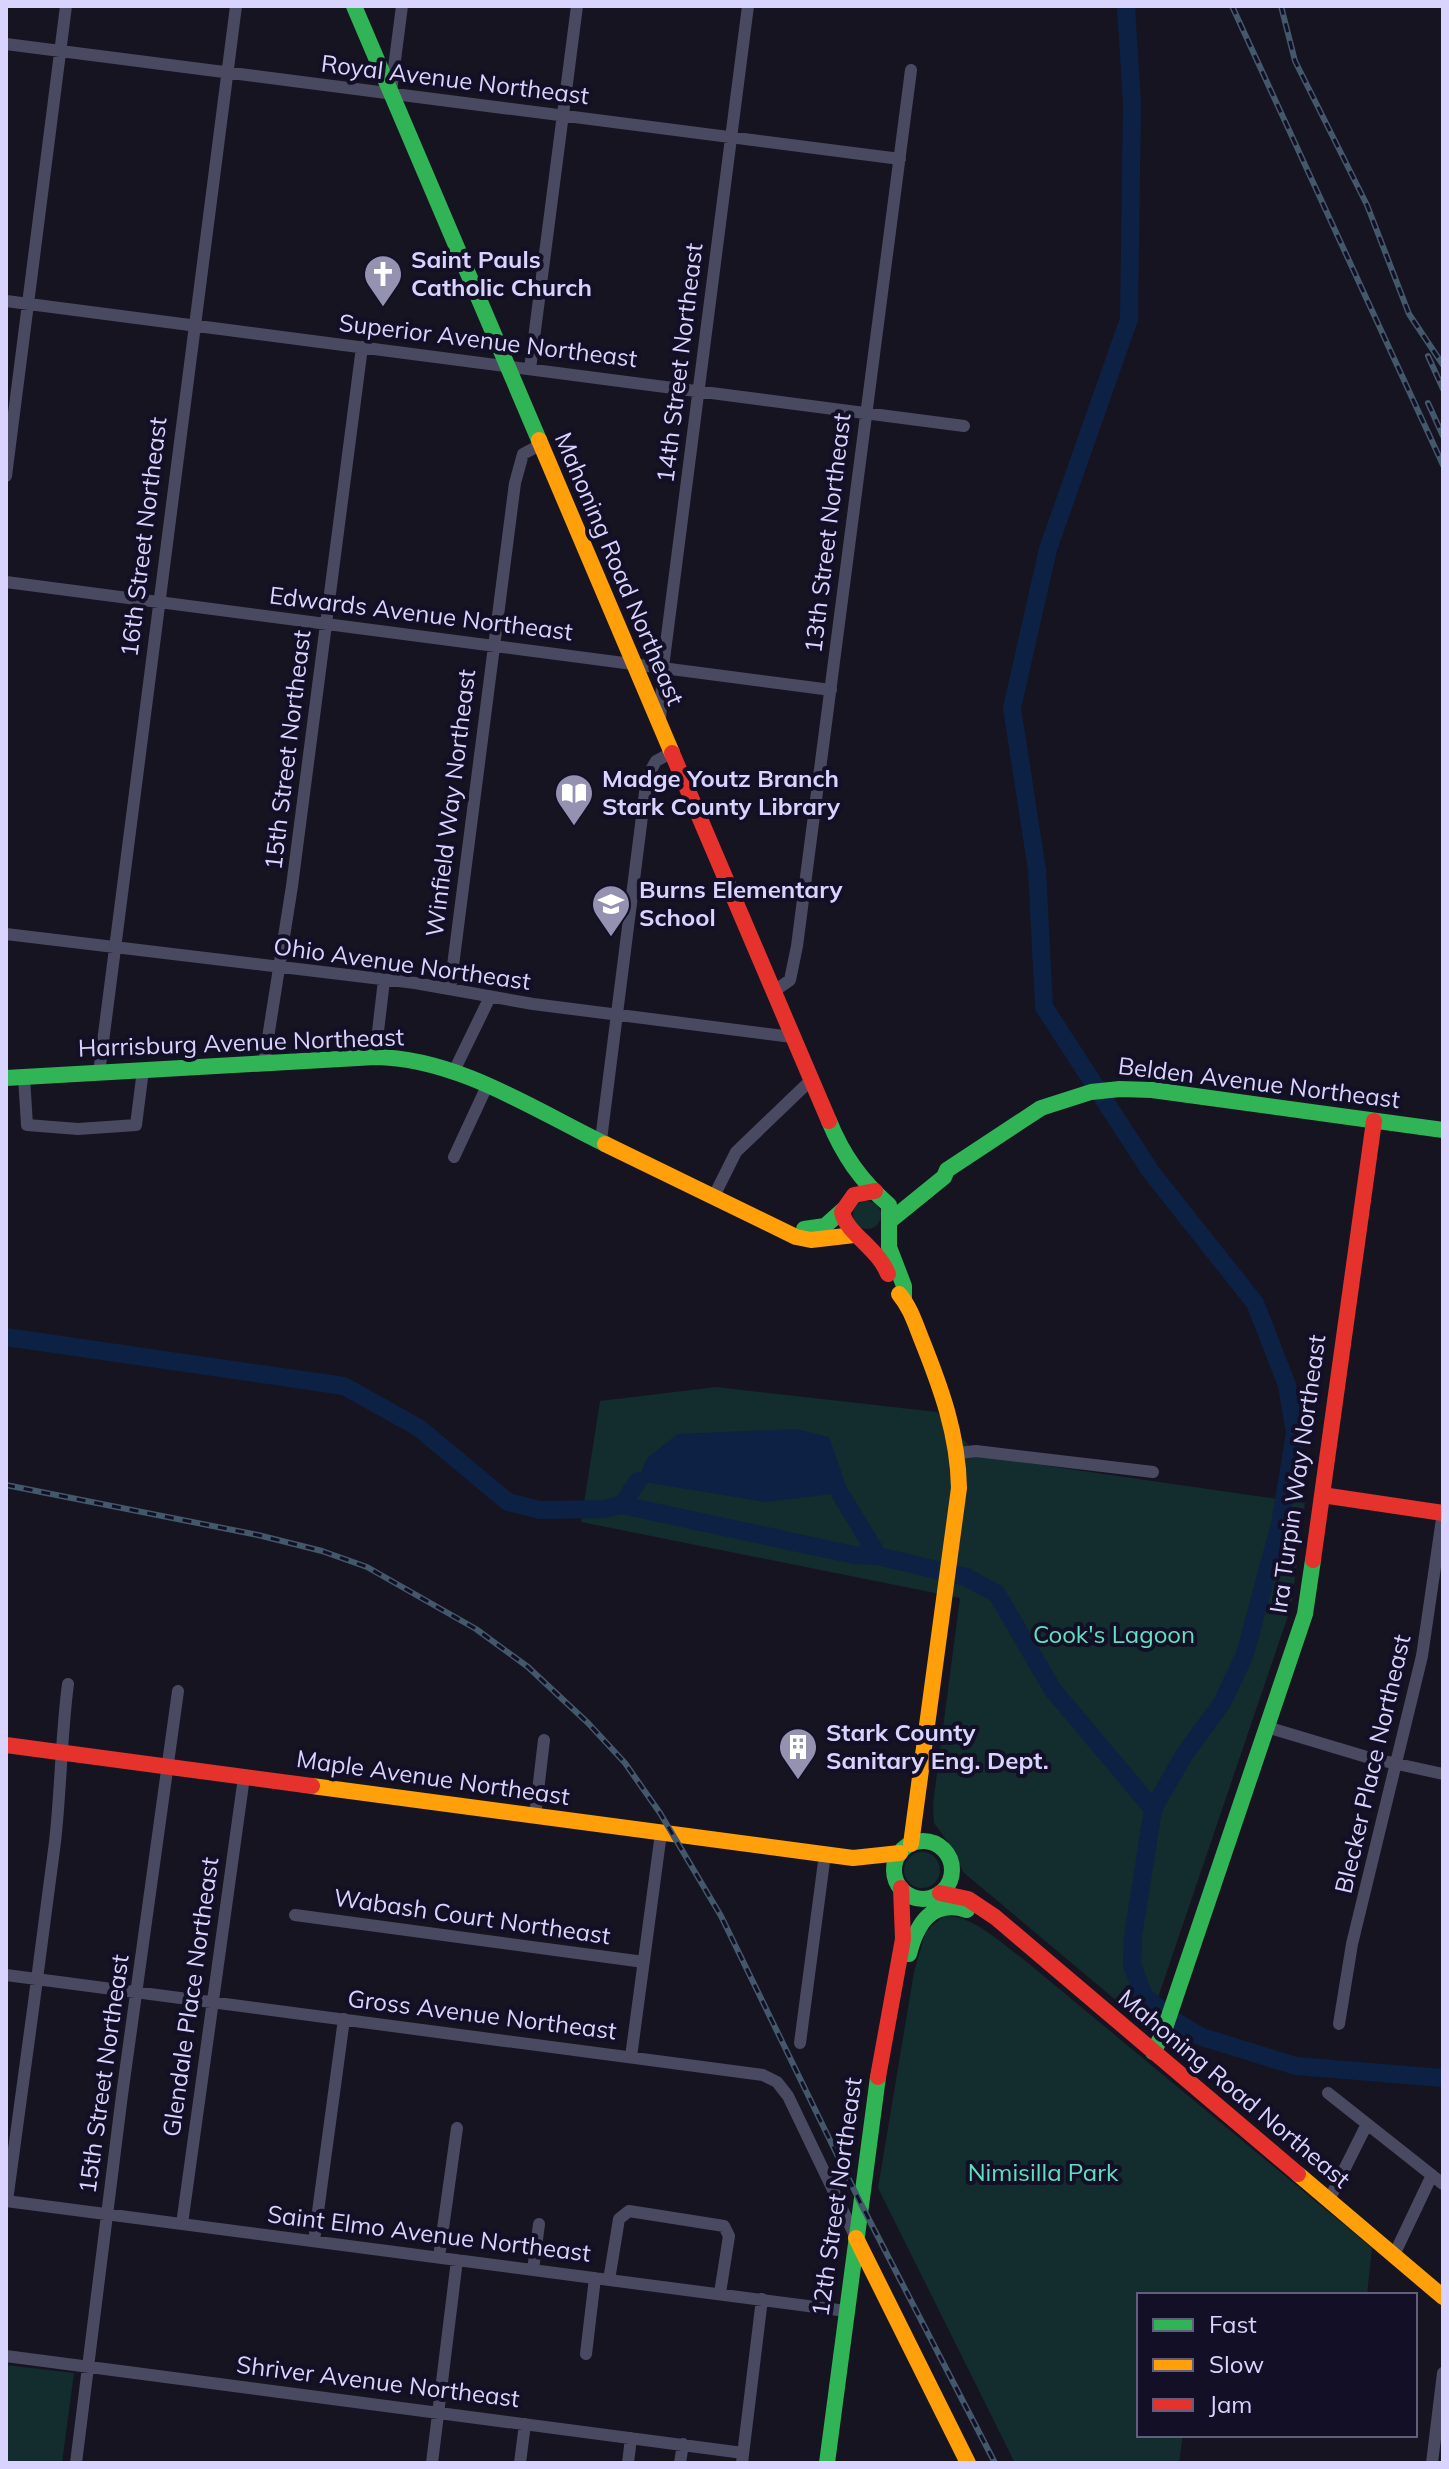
<svg xmlns="http://www.w3.org/2000/svg" width="1449" height="2469" viewBox="0 0 1449 2469" font-family="Mulish,sans-serif">
  <rect width="100%" height="100%" fill="#161421"/>
  <path fill="#132c2d" d="M853 1215a14 14 0 1 1 28 0a14 14 0 1 1-28 0Z
    M716 1387 937 1412 979 1456 1305 1503 1291 1607 1148 2027 963 1872 953 1849 934 1823 933 1804 960 1598 581 1522 600 1401Z
    M904 1870a18 18 0 1 1 36 0a18 18 0 1 1-36 0Z
    M944 1916C972 1914 1001 1943 1022 1958L1372 2248 1367 2295H1139V2435H1183L1179 2463H1015L878 2188 914 1972 926 1931Z
    M6 2365 74 2373 62 2463H6Z"/>
  <path fill="#0d2144" d="M796 1429 829 1437 848 1492 766 1502 638 1481 647 1458 678 1434Z"/>
  <g fill="none" stroke-linecap="round" stroke-linejoin="round">
    <path stroke="#0d2144" stroke-width="18" d="M1126 6 1132 104 1129 319 1048 549 1012 708 1037 870 1044 1007 1151 1172 1255 1303 1287 1385 1295 1433 1280 1524 1245 1654 1222 1703 1184 1755 1153 1809 1133 1936 1132 1965 1144 1996 1173 2020 1202 2037 1296 2066 1443 2078
      M6 1337 344 1386 419 1428 508 1502 540 1510 603 1509 622 1505 854 1555 878 1556 966 1577 997 1594 1053 1690 1153 1809
      M841 1495 878 1556
      M622 1505 638 1481"/>
    <path stroke="#4a4962" stroke-width="12" d="M6 44 900 159
      M391 91 402 6
      M6 301 964 426
      M530 369 577 6
      M6 476 66 6
      M6 582 831 690
      M660 721 663 667 748 6
      M6 934 415 983 533 1004 792 1037
      M450 989 515 483 523 454 540 445
      M773 992 790 980 797 946 911 70
      M375 1057 384 980
      M264 1063 292 886 362 347
      M454 1071 490 997
      M99 1073 236 6
      M24 1077 27 1125 78 1129 136 1125 143 1070
      M601 1140 647 777 656 761 671 753
      M454 1157 487 1086
      M715 1194 736 1152 811 1080
      M959 1453 976 1451 1153 1472
      M1267 1727 1370 1758 1443 1774
      M535 1816 544 1740
      M295 1915 644 1962
      M6 1975 763 2075 777 2082 788 2096 856 2238
      M1339 2024 1352 1944 1422 1656 1443 1512
      M800 2043 825 1854
      M631 2057 661 1833
      M1328 2093 1443 2184
      M1329 2200 1367 2124
      M6 2201 846 2311
      M7 2201C23 2081 40 1962 55 1842 61 1789 61 1737 68 1684
      M182 2224 244 1777
      M314 2241 344 2019
      M1394 2255 1432 2175
      M439 2257 457 2128
      M533 2270 539 2224
      M609 2280 619 2219 629 2211 724 2226 729 2236 720 2293
      M586 2354 595 2278
      M6 2356 743 2453
      M76 2463 122 2095 178 1691
      M432 2463 457 2260
      M520 2463 525 2424
      M628 2463 631 2438
      M680 2463 683 2444
      M742 2463 762 2299
      M1432 2463 1443 2373"/>
    <path stroke="#30b455" stroke-width="16" d="M354 6 539 440
      M6 1078 375 1057C457 1058 533 1109 605 1144
      M829 1121C843 1155 861 1181 889 1205V1247L904 1286V1299
      M891 1220 944 1177 947 1170 1041 1108 1091 1092 1120 1089 1152 1090 1443 1130
      M804 1229 825 1226 843 1210
      M894 1870a29 29 0 1 1 58 0a29 29 0 1 1-58 0Z
      M909 1954C917 1923 932 1899 967 1910
      M1153 2052 1163 2034 1305 1614 1313 1560
      M827 2463 878 2077"/>
    <path stroke="#ff9f0a" stroke-width="16" d="M539 440 672 753
      M605 1144 796 1237 811 1240 854 1235
      M899 1294C910 1307 915 1323 921 1338 941 1388 958 1434 959 1488L911 1844
      M312 1786 853 1858 900 1853
      M1298 2174 1443 2297
      M856 2238 968 2463"/>
    <path stroke="#e5322d" stroke-width="16" d="M672 753 829 1121
      M875 1191 854 1195 842 1212C846 1233 878 1248 888 1274
      M1322 1495 1443 1513
      M1313 1560 1374 1121
      M6 1745 312 1786
      M940 1893 968 1899 995 1917 1298 2174
      M878 2077 903 1939 901 1888"/>
    <defs>
      <path id="rail" d="M1232 6 1443 465
        M1281 6 1295 61 1367 205 1409 314 1443 365
        M1428 356 1443 389
        M1428 403 1443 436
        M6 1485 258 1535 322 1551 367 1567 476 1629 528 1667 588 1723 625 1763 660 1813 721 1916 861 2204 995 2463"/>
    </defs>
    <use href="#rail" stroke="#43596b" stroke-width="6"/>
    <use href="#rail" stroke="#130f26" stroke-width="3" stroke-dasharray="9" stroke-linecap="butt"/>
  </g>
  <defs>
    <symbol id="church-pin" viewBox="-11 -11 22 30"><path d="M0 17L-7.5 6A9.5 9.5 0 1 1 7.5 6Z" fill="#9591b1" stroke="#130f26"/><path d="M-1.2-6h2.4v3.5h3.3v2.4h-3.3V6h-2.4V-.1h-3.3v-2.4h3.3Z" fill="#fff"/></symbol>
    <symbol id="library-pin" viewBox="-11 -11 22 30"><path d="M0 17L-7.5 6A9.5 9.5 0 1 1 7.5 6Z" fill="#9591b1" stroke="#130f26"/><path d="M-6-4Q-3-5.5-.7-3.5V5Q-3 3-6 4ZM6-4Q3-5.5 .7-3.5V5Q3 3 6 4Z" fill="#fff"/></symbol>
    <symbol id="school-pin" viewBox="-11 -11 22 30"><path d="M0 17L-7.5 6A9.5 9.5 0 1 1 7.5 6Z" fill="#9591b1" stroke="#130f26"/><path d="M0-5L7-2L0 1L-7-2ZM-4 1L0 2.5L4 1V4Q0 6-4 4Z" fill="#fff"/></symbol>
    <symbol id="building-pin" viewBox="-11 -11 22 30"><path d="M0 17L-7.5 6A9.5 9.5 0 1 1 7.5 6Z" fill="#9591b1" stroke="#130f26"/><path d="M-4-6H4V6H1V3H-1V6H-4ZM-2.5-4.3h1.7v1.8h-1.7ZM.8-4.3h1.7v1.8H.8ZM-2.5-1h1.7V.8h-1.7ZM.8-1h1.7V.8H.8Z" fill="#fff"/></symbol>
  </defs>
  <g fill-rule="evenodd">
    <use href="#church-pin" x="361" y="252" width="44" height="60"/>
    <use href="#library-pin" x="552" y="771" width="44" height="60"/>
    <use href="#school-pin" x="589" y="882" width="44" height="60"/>
    <use href="#building-pin" x="776" y="1725" width="44" height="60"/>
  </g>
  <g text-anchor="middle" stroke-width="8" stroke-linejoin="round" paint-order="stroke">
    <g font-size="24" fill="#d9d4ff" stroke="#130f26">
      <text transform="translate(455 80) rotate(7)" y="8">Royal Avenue Northeast</text>
      <text transform="translate(488 341) rotate(7)" y="8">Superior Avenue Northeast</text>
      <text transform="translate(680 363) rotate(-83)" y="8">14th Street Northeast</text>
      <text transform="translate(828 533) rotate(-83)" y="8">13th Street Northeast</text>
      <text transform="translate(144 537) rotate(-83)" y="8">16th Street Northeast</text>
      <text transform="translate(619 569) rotate(67)" y="8">Mahoning Road Northeast</text>
      <text transform="translate(421 614) rotate(7)" y="8">Edwards Avenue Northeast</text>
      <text transform="translate(288 750) rotate(-83)" y="8">15th Street Northeast</text>
      <text transform="translate(451 803) rotate(-83)" y="8">Winfield Way Northeast</text>
      <text transform="translate(402 964) rotate(8)" y="8">Ohio Avenue Northeast</text>
      <text transform="translate(241 1043) rotate(-2)" y="8">Harrisburg Avenue Northeast</text>
      <text transform="translate(1259 1083) rotate(7)" y="8">Belden Avenue Northeast</text>
      <text transform="translate(1298 1474) rotate(-82)" y="8">Ira Turpin Way Northeast</text>
      <text transform="translate(1373 1764) rotate(-77)" y="8">Blecker Place Northeast</text>
      <text transform="translate(433 1778) rotate(8)" y="8">Maple Avenue Northeast</text>
      <text transform="translate(472 1917) rotate(8)" y="8">Wabash Court Northeast</text>
      <text transform="translate(191 1997) rotate(-82)" y="8">Glendale Place Northeast</text>
      <text transform="translate(482 2015) rotate(7)" y="8">Gross Avenue Northeast</text>
      <text transform="translate(104 2074) rotate(-82)" y="8">15th Street Northeast</text>
      <text transform="translate(1234 2089) rotate(40)" y="8">Mahoning Road Northeast</text>
      <text transform="translate(837 2197) rotate(-82)" y="8">12th Street Northeast</text>
      <text transform="translate(429 2234) rotate(7)" y="8">Saint Elmo Avenue Northeast</text>
      <text transform="translate(378 2382) rotate(7)" y="8">Shriver Avenue Northeast</text>
    </g>
    <g font-size="24" font-weight="bold" fill="#d9d4ff" stroke="#130f26" text-anchor="start">
      <text x="411" y="268">Saint Pauls<tspan x="411" dy="28">Catholic Church</tspan></text>
      <text x="602" y="787">Madge Youtz Branch<tspan x="602" dy="28">Stark County Library</tspan></text>
      <text x="639" y="898">Burns Elementary<tspan x="639" dy="28">School</tspan></text>
      <text x="826" y="1741">Stark County<tspan x="826" dy="28">Sanitary Eng. Dept.</tspan></text>
    </g>
    <g font-size="24" fill="#5fe0c0" stroke="#130f26">
      <text x="1114" y="1643">Cook's Lagoon</text>
      <text x="1043" y="2181">Nimisilla Park</text>
    </g>
  </g>
  <rect width="1449" height="2469" fill="none" stroke="#d9d4ff" stroke-width="16"/>
  <rect x="1137" y="2293" width="280" height="144" fill="#130f26" stroke="#625e7d" stroke-width="2"/>
  <rect x="1153" y="2319" width="40" height="12" fill="#30b455" stroke="#625e7d" stroke-width="2"/>
  <text x="1209" y="2333" font-size="24" fill="#d9d4ff">Fast</text>
  <rect x="1153" y="2359" width="40" height="12" fill="#ff9f0a" stroke="#625e7d" stroke-width="2"/>
  <text x="1209" y="2373" font-size="24" fill="#d9d4ff">Slow</text>
  <rect x="1153" y="2399" width="40" height="12" fill="#e5322d" stroke="#625e7d" stroke-width="2"/>
  <text x="1209" y="2413" font-size="24" fill="#d9d4ff">Jam</text>
</svg>
